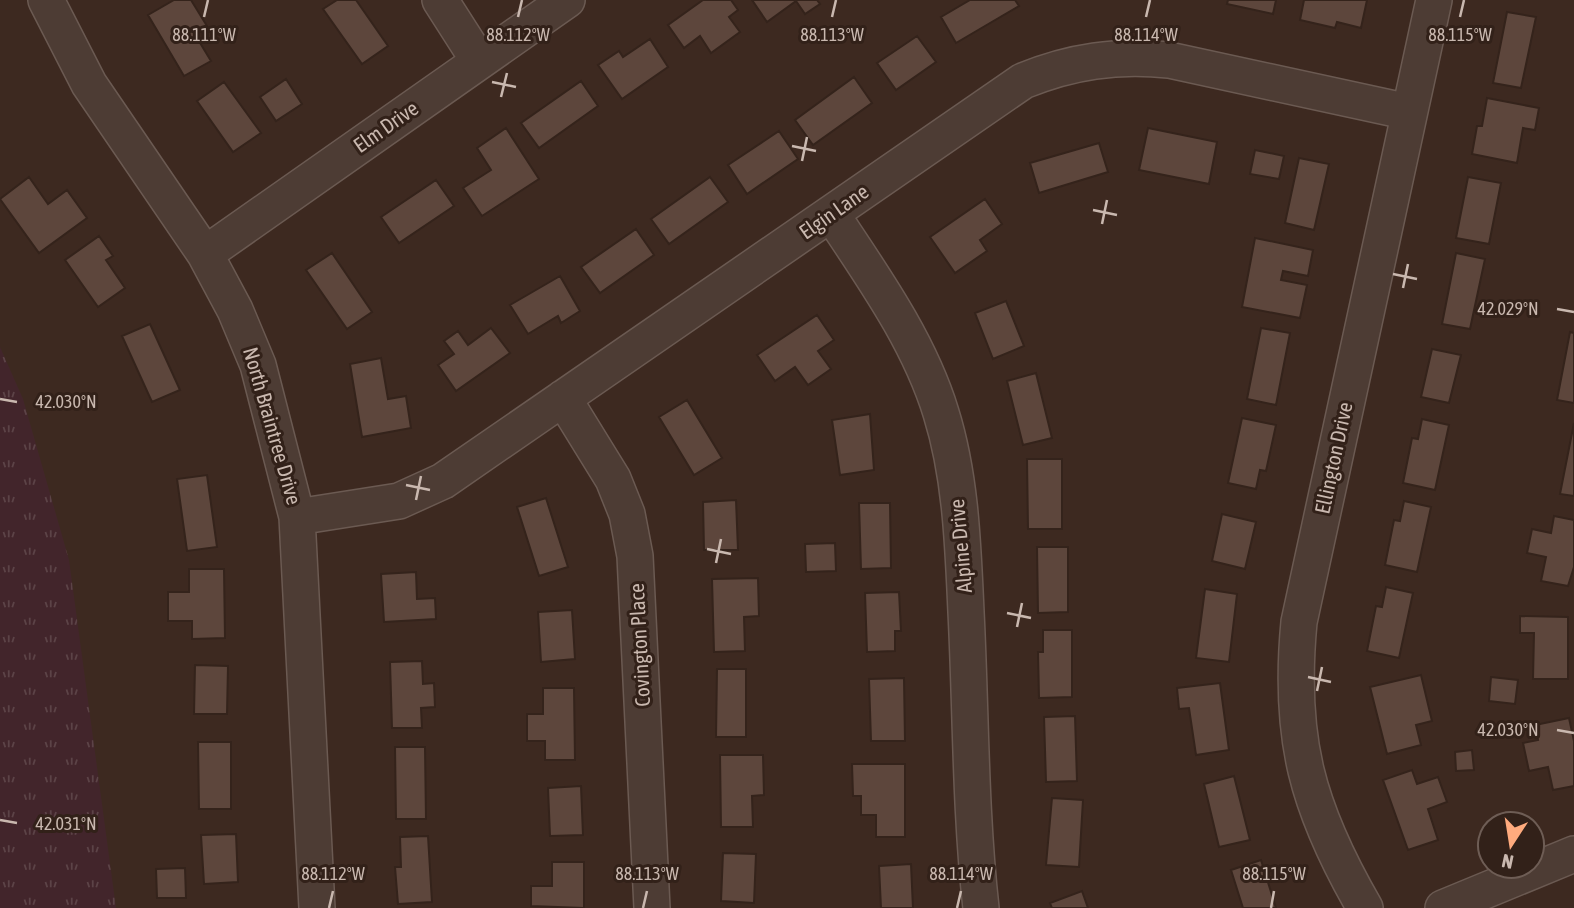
<svg xmlns="http://www.w3.org/2000/svg" width="1574" height="908" viewBox="0 0 1574 908" font-family="'Asap Condensed',sans-serif">
  <defs>
    <pattern id="grass-tufts" width="24" height="20" patternUnits="userSpaceOnUse" patternTransform="scale(1.75)"><rect width="24" height="20" fill="#42252b"/><path d="M3 7l-1-3M5 7V3M7 7l1-3M15 17l-1-3M17 17v-4M19 17l1-3" fill="none" stroke="#5c4347"/></pattern>
  </defs>
  <rect width="100%" height="100%" fill="#3d2920"/>
  <path fill="url(#grass-tufts)" d="M0 347 23 399 69 560 116 908H0Z"/>
  <path fill="#5d463c" stroke="#34231b" stroke-width="2" d="M174 0H191L207 26 194 33 211 61 184 76 148 15Z
    M337 0H356L388 46 362 64 323 9Z
    M703 0H731L738 10 729 17 740 32 711 53 700 36 684 48 668 25Z
    M752 0H817L820 4 805 14 796 1 767 22Z
    M970 0H1015L1019 6 956 43 941 17Z
    M1228 0H1276L1273 14 1227 4Z
    M1304 0H1367L1361 28 1337 22 1335 28 1300 20Z
    M1507 12 1536 17 1521 88 1493 83Z
    M917 36 936 62 896 90 877 63Z
    M650 39 668 67 622 99 598 65 619 51 623 57Z
    M854 77 872 103 813 145 795 120Z
    M286 79 302 104 276 121 260 97Z
    M581 81 598 106 539 148 521 123Z
    M224 82 261 133 233 152 197 101Z
    M1487 98 1539 108 1535 130 1523 128 1517 163 1472 154 1477 126H1482Z
    M506 128 539 179 482 216 463 188 491 170 477 148Z
    M1148 128 1217 142 1209 184 1139 170Z
    M779 131 798 159 747 194 728 165Z
    M1099 143 1108 172 1039 193 1030 163Z
    M1255 150 1284 156 1279 179 1250 174Z
    M1299 158 1329 164 1314 230 1285 223Z
    M29 177 48 204 67 190 87 218 39 253 0 199Z
    M710 177 728 202 669 244 651 219Z
    M1468 177 1501 183 1489 244 1456 238Z
    M436 180 454 206 399 243 381 217Z
    M985 199 1002 224 980 240 987 251 955 273 930 237Z
    M636 229 654 255 600 293 581 267Z
    M99 236 113 256 106 260 125 288 98 307 65 260Z
    M1255 238 1313 250 1308 276 1283 271 1281 280 1307 285 1300 318 1242 307Z
    M332 253 372 312 347 329 306 270Z
    M1456 253 1485 259 1470 329 1442 324Z
    M560 276 580 311 561 323 558 316 528 334 510 305Z
    M1006 301 1024 346 993 359 975 313Z
    M817 315 834 340 818 351 831 369 808 385 795 367 775 381 757 355Z
    M150 324 180 390 152 402 122 336Z
    M491 328 510 353 456 391 438 365 454 354 444 341 458 331 468 345Z
    M1261 328 1290 333 1276 405 1247 399Z
    M1570 332 1574 333V403L1557 400Z
    M1432 349 1461 355 1449 403 1421 397Z
    M381 358 388 399 406 396 411 428 362 437 350 364Z
    M1036 373 1052 438 1023 445 1007 381Z
    M687 400 722 458 694 475 659 417Z
    M870 414 874 470 840 475 832 420Z
    M1242 418 1276 425 1266 471 1260 470 1256 489 1228 483Z
    M1422 419 1449 425 1435 490 1403 483 1412 438 1418 439Z
    M1574 423V496L1560 494Z
    M1027 459H1062V529H1028Z
    M207 475 217 547 187 551 177 479Z
    M546 498 568 567 539 576 517 507Z
    M736 500 738 550H704L703 502Z
    M1404 501 1431 507 1417 572 1385 565 1394 520 1400 521Z
    M859 503H890L891 568 861 569Z
    M1222 514 1256 522 1245 569 1212 561Z
    M1554 516 1574 520V567L1568 586 1541 581 1546 557 1527 553 1532 529 1551 533Z
    M835 543 836 571 806 572 805 544Z
    M1037 547H1068V612L1038 613Z
    M189 569H224L225 638 192 639V621H168V592H189Z
    M416 572 417 599 435 598 436 619 384 622 381 574Z
    M758 578 759 616 744 617 745 651 714 652 712 579Z
    M1386 587 1413 593 1399 658 1367 651 1376 606 1382 607Z
    M1205 589 1237 594 1229 662 1196 658Z
    M899 592 901 631H895V651L867 652 865 593Z
    M572 610 575 659 541 662 538 612Z
    M1520 616 1568 617V679H1533L1534 633H1520Z
    M1043 630H1072V697L1039 698 1038 652H1043Z
    M422 661 423 684 434 683 435 707 421 708 422 728H392L390 662Z
    M195 665 228 666 227 714H194Z
    M717 669H746V737H716Z
    M1421 675 1432 721 1416 725 1421 745 1387 754 1370 687Z
    M1491 677 1518 680 1515 704 1489 701Z
    M904 678 905 741H871L869 679Z
    M1220 683 1229 750 1196 755 1189 708 1179 709 1177 688Z
    M543 688H574L575 760H545V741H527V714H543Z
    M1075 716 1077 781 1046 782 1044 717Z
    M1569 718 1574 741V786L1553 790 1548 767 1529 771 1523 743 1538 740 1535 725Z
    M198 742H231V809H199Z
    M395 747H425L426 819H396Z
    M1472 750 1474 770 1456 771 1455 752Z
    M720 755H763L764 795 752 796 753 827H721Z
    M852 764H905V837H876V815H861V796H853Z
    M1412 770 1417 784 1438 777 1447 802 1428 809 1438 840 1408 850 1383 780Z
    M1234 776 1250 840 1219 847 1204 784Z
    M581 786 583 835 550 836 548 788Z
    M1052 798 1083 800 1079 867 1046 865Z
    M236 834 238 882 204 884 201 835Z
    M428 836 432 902 398 904 395 867H401L400 837Z
    M723 853 756 854 754 903 721 901Z
    M1261 860 1276 908H1243L1231 870Z
    M552 862H584V908L531 906V886H552Z
    M911 864 913 908H881L879 866Z
    M185 868 186 898H157L156 869Z
    M1082 891 1088 908H1052L1050 903Z"/>
  <g fill="none" stroke-linecap="round" stroke-linejoin="round">
    <defs>
      <path id="minor" d="M46 0 89 84 205 254 235 310 258 365 297 517 317 908
        M440 0 479 61
        M832 215C873 277 919 341 941 413 961 477 963 546 966 612 971 710 970 810 981 908
        M205 254 567 0
        M563 398 613 479 627 514 635 556 652 908
        M297 517 399 501 443 481 1023 81C1072 61 1116 55 1169 60L1409 112
        M1365 908C1307 808 1288 738 1299 622L1434 0
        M1443 908 1574 854"/>
    </defs>
    <use href="#minor" stroke="#6b5a52" stroke-width="38"/>
    <use href="#minor" stroke="#4d3c34" stroke-width="35"/>
  </g>
  <path fill="none" stroke="#c9b8af" stroke-width="2.5" d="M204 17 208 0M518 17 522 0M832 17 836 0M1146 17 1150 0M1460 17 1464 0M492 82 516 87M501 97 507 73M792 146 816 151M802 161 807 137M1093 210 1117 215M1102 224 1107 200M1393 274 1417 279M1403 288 1408 264M1557 309 1574 312M0 399 17 402M406 485 430 490M416 500 421 476M707 549 731 554M716 563 721 539M1007 613 1031 618M1017 627 1022 603M1308 677 1331 682M1317 691 1322 667M1557 730 1574 733M0 820 17 823M329 908 333 891M643 908 647 891M957 908 961 891M1271 908 1274 891"/>
  <g text-anchor="middle" stroke-width="6" stroke-linejoin="round" paint-order="stroke">
    <g font-size="21" fill="#c9b8af" stroke="#322119">
      <text transform="translate(386 127) rotate(-35)" y="7">Elm Drive</text>
      <text transform="translate(834 212) rotate(-35)" y="7">Elgin Lane</text>
      <text transform="translate(272 426) rotate(74)" y="7">North Braintree Drive</text>
      <text transform="translate(1334 458) rotate(-78)" y="7">Ellington Drive</text>
      <text transform="translate(961 546) rotate(-95)" y="7">Alpine Drive</text>
      <text transform="translate(640 645) rotate(-93)" y="7">Covington Place</text>
    </g>
  </g>
  <g font-size="18" text-anchor="middle" fill="#c9b8af" stroke="#322119" stroke-width="6" stroke-linejoin="round" paint-order="stroke">
    <text x="204" y="41">88.111°W</text>
    <text x="518" y="41">88.112°W</text>
    <text x="832" y="41">88.113°W</text>
    <text x="1146" y="41">88.114°W</text>
    <text x="1460" y="41">88.115°W</text>
    <text x="1508" y="315">42.029°N</text>
    <text x="66" y="408">42.030°N</text>
    <text x="1508" y="736">42.030°N</text>
    <text x="66" y="830">42.031°N</text>
    <text x="961" y="880">88.114°W</text>
    <text x="333" y="880">88.112°W</text>
    <text x="647" y="880">88.113°W</text>
    <text x="1274" y="880">88.115°W</text>
  </g>
  <g transform="translate(1511 845) rotate(192)"><circle r="33" fill="#322119" stroke="#6e5d55" stroke-width="2"/>
  <path d="M0-5L12 26L0 18L-12 26Z" fill="#ffab7e"/>
  <text y="-10" font-size="19" font-weight="bold" text-anchor="middle" fill="#c9b8af">N</text>
  </g>
</svg>
